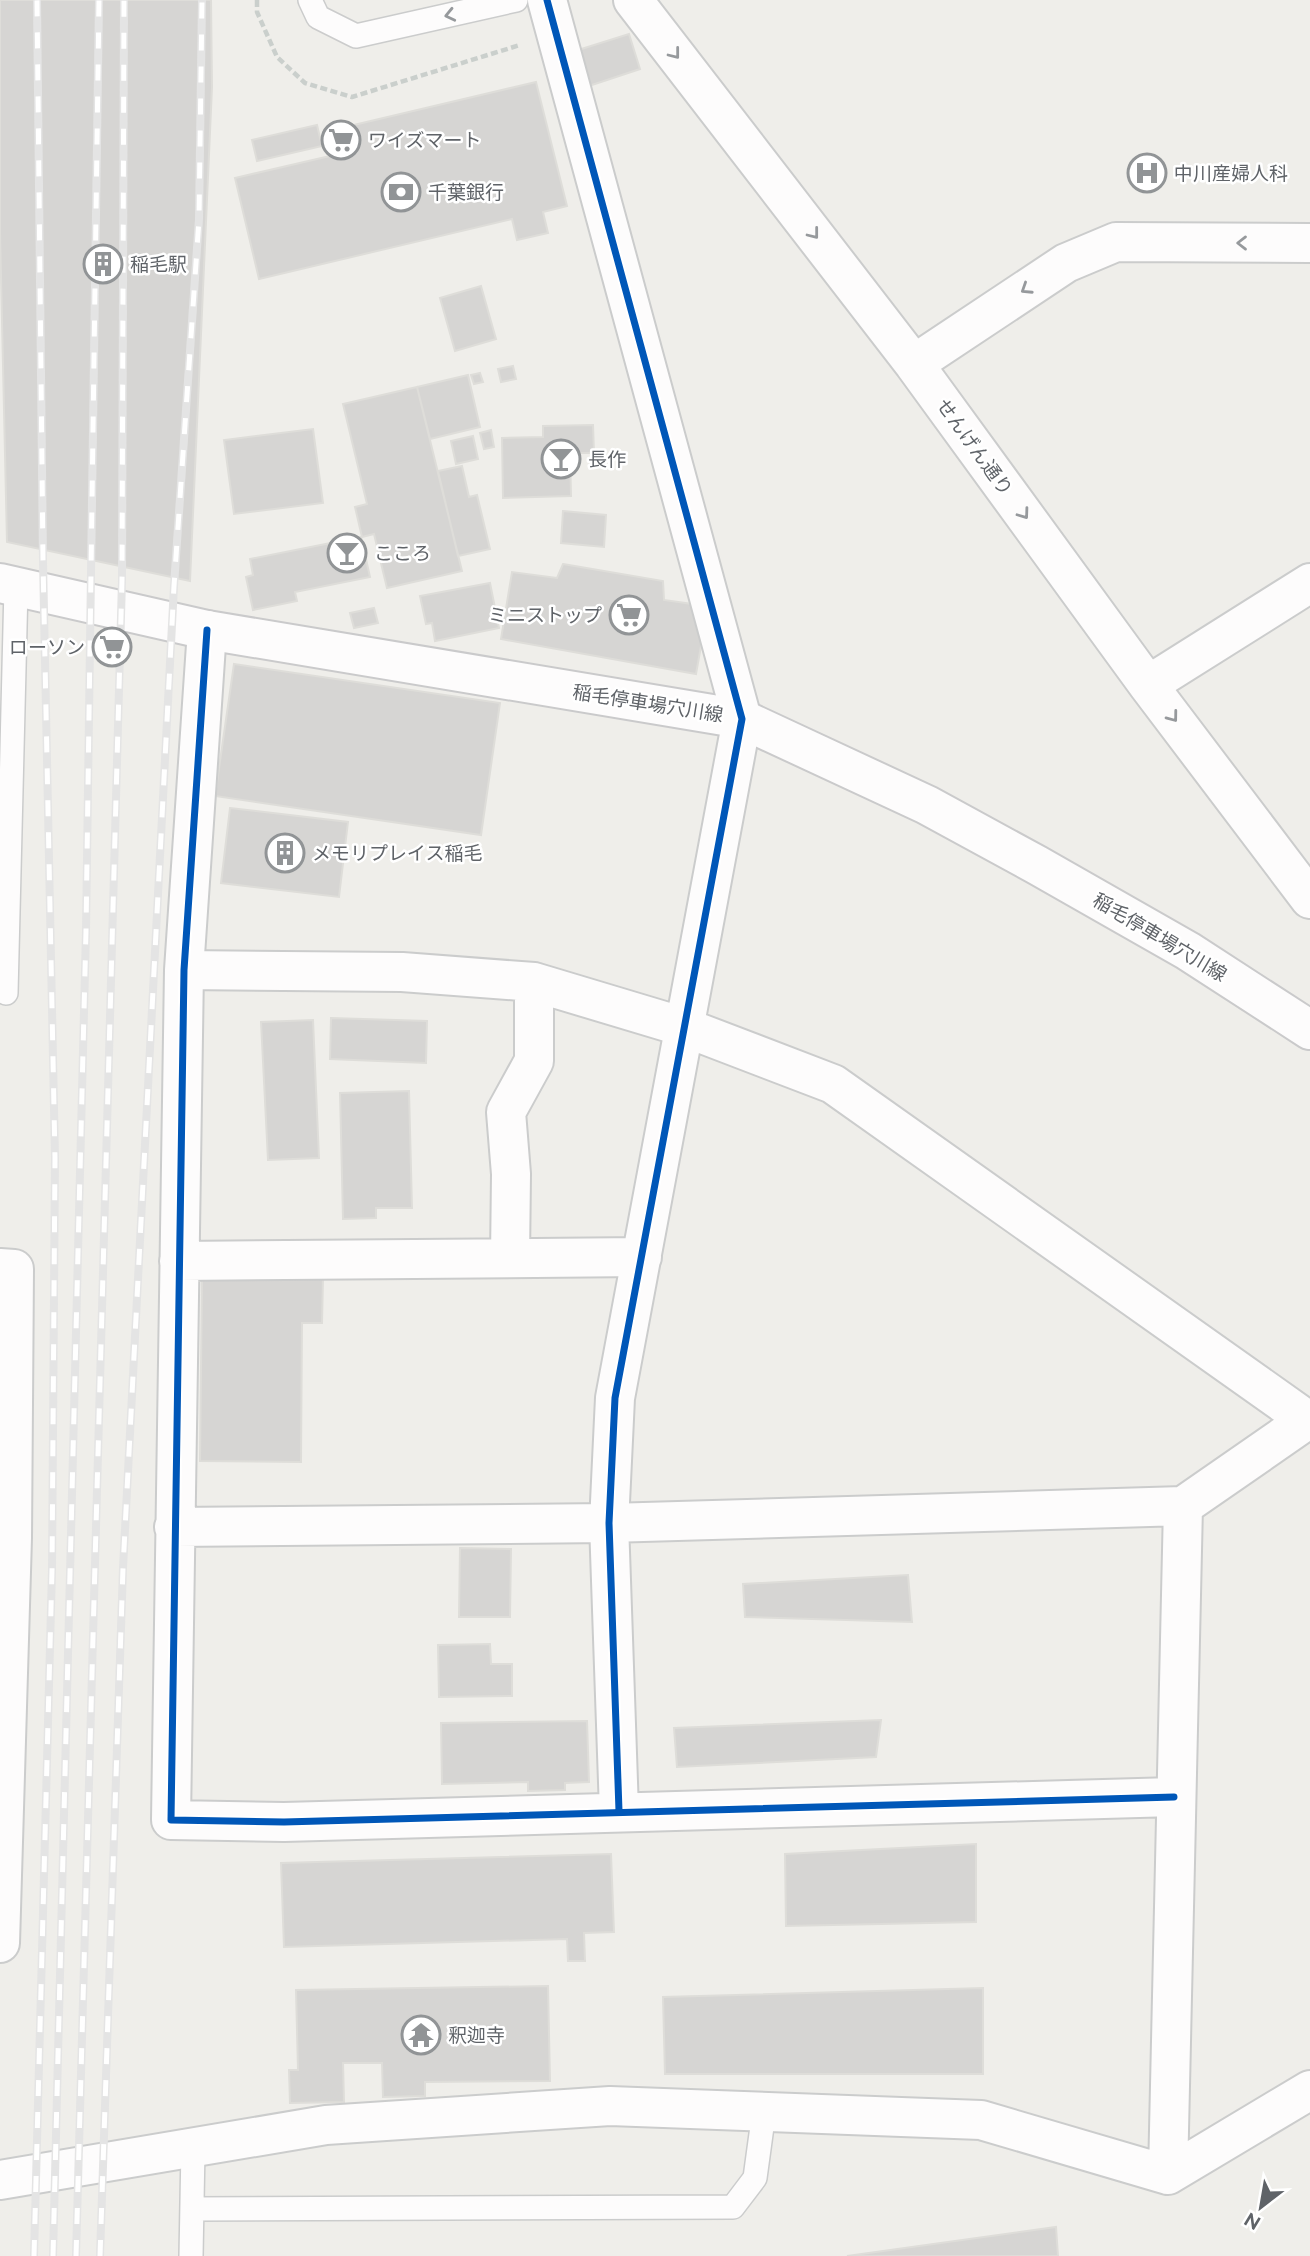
<svg xmlns="http://www.w3.org/2000/svg" width="1310" height="2256" viewBox="0 0 1310 2256" font-family="Raleway,'Noto Sans JP',sans-serif">
  <rect width="100%" height="100%" fill="#efeeea"/>
  <path fill="#d6d5d3" stroke="#deddd9" stroke-width="2" d="M0 0H211L212 87 190 581 7 542 0 233Z
    M629 34 640 69 583 88 572 52Z
    M536 82 567 206 543 212 548 233 517 240 512 219 259 279 235 178 330 156 324 132Z
    M317 125 322 146 257 161 252 140Z
    M481 286 496 339 455 351 440 298Z
    M513 366 516 379 501 382 498 369Z
    M480 373 483 382 474 384 471 375Z
    M468 375 480 427 430 439 417 387Z
    M417 387 462 571 387 588 374 534 362 537 355 507 367 504 343 404Z
    M593 425 594 453H570L571 496 503 498 502 438 543 437V426Z
    M313 429 323 503 234 514 224 440Z
    M491 430 494 447 484 449 480 433Z
    M473 436 478 459 456 464 451 441Z
    M462 466 469 497 477 495 490 549 458 556 438 471Z
    M563 511 606 515 604 547 561 543Z
    M361 537 370 577 295 592 297 601 253 610 246 577 253 575 250 559Z
    M563 564 663 581 664 600 692 604 703 635 696 674 501 639 512 572 557 578Z
    M490 583 499 628 435 641 432 623 426 624 420 596Z
    M374 608 378 623 354 628 350 613Z
    M234 664 500 703 481 835 215 796Z
    M230 808 348 822 339 897 221 883Z
    M331 1018 427 1021 426 1063 330 1059Z
    M313 1020 319 1158 268 1160 261 1022Z
    M409 1091 412 1208H376V1218L343 1219 340 1093Z
    M202 1276 323 1278 322 1323H302L301 1462 200 1461Z
    M460 1548 511 1549 510 1617H459Z
    M908 1575 912 1622 745 1617 743 1584Z
    M490 1644 491 1664H512V1696L439 1697 438 1645Z
    M881 1720 876 1757 677 1767 674 1728Z
    M587 1721 589 1782 565 1783V1790L528 1791V1782L442 1784 441 1723Z
    M976 1844V1922L786 1926 785 1854Z
    M611 1854 614 1932 584 1933 585 1961H568L567 1939 284 1947 281 1863Z
    M548 1986 550 2081 425 2082V2096L383 2097 382 2063H343L344 2102 290 2103 289 2070H298L296 1990Z
    M983 1988V2074H665L663 1997Z
    M1056 2227 1058 2256H847Z"/>
  <g fill="none" stroke-linecap="round" stroke-linejoin="round">
    <defs>
      <path id="lane" d="M310 0 318 17 356 36 516 0
        M6 993 16 587
        M192 2209 733 2207 755 2178 764 2112
        M191 2256 193 2148"/>
      <path id="street" d="M547 0 742 719 615 1398 609 1523 619 1811
        M633 0 914 364 1148 685 1310 899
        M914 364 1066 263 1116 242 1310 243
        M207 630 184 970 171 1820 284 1822 1174 1797
        M1148 685 1310 583
        M184 970 402 972 534 982 684 1027 833 1084 1310 1422
        M510 1258 511 1174 506 1112 534 1061V982
        M179 1261 642 1257
        M0 1268 14 1269 12 1538 0 1943
        M174 1527 609 1523 1183 1506 1310 1418
        M1168 2175 1183 1506
        M0 2180 326 2125 610 2106 981 2120 1168 2175 1310 2090"/>
      <path id="secondary" d="M0 583 207 630 742 719 927 805 1037 865 1188 951 1310 1030"/>
    </defs>
    <use href="#lane" stroke="#cbcccc" stroke-width="26"/>
    <use href="#street" stroke="#cbcccc" stroke-width="42"/>
    <use href="#secondary" stroke="#cacacb" stroke-width="42"/>
    <path stroke="#cacfcc" stroke-width="4.5" stroke-dasharray="7 3.5" stroke-linecap="butt" d="M257 0V12L277 57 305 83 352 97 520 45"/>
    <use href="#lane" stroke="#fdfcfc" stroke-width="23"/>
    <use href="#street" stroke="#fdfcfc" stroke-width="38"/>
    <use href="#secondary" stroke="#fdfcfc" stroke-width="38"/>
    <defs>
      <path id="rail" d="M34 2256 52 1570 55 1158 43 561 37 0
        M53 2256 86 931 99 0
        M76 2256 122 580 124 0
        M100 2256 123 1568 174 586 199 219 202 0"/>
    </defs>
    <use href="#rail" stroke="#e4e4e4" stroke-width="8"/>
    <use href="#rail" stroke="#fff" stroke-width="5" stroke-dasharray="16" stroke-linecap="butt"/>
    <defs>
      <path id="cycleway" d="M547 0 742 719 615 1398 609 1523 619 1811
        M207 630 184 970 171 1820 284 1822 1174 1797"/>
    </defs>
    <use href="#cycleway" stroke="#fff" stroke-width="11"/>
    <use href="#cycleway" stroke="#0057b8" stroke-width="7"/>
  </g>
  <defs><path id="oneway-chevron" d="M-2-3.5L2.5 0L-2 3.5" fill="none" stroke-width="1.6" stroke-linecap="round" stroke-linejoin="round" transform="scale(1.75)"/></defs>
  <g stroke="#96999c">
    <use href="#oneway-chevron" transform="translate(450 15) rotate(167)"/>
    <use href="#oneway-chevron" transform="translate(675 54) rotate(52)"/>
    <use href="#oneway-chevron" transform="translate(814 234) rotate(52)"/>
    <use href="#oneway-chevron" transform="translate(1242 243) rotate(-180)"/>
    <use href="#oneway-chevron" transform="translate(1026 289) rotate(147)"/>
    <use href="#oneway-chevron" transform="translate(1024 514) rotate(54)"/>
    <use href="#oneway-chevron" transform="translate(1173 717) rotate(53)"/>
  </g>
  <defs>
    <symbol id="supermarket-ring" viewBox="-11 -11 22 22"><circle r="9.5" fill="#fff" stroke="#919496" stroke-width="1.5"/><path d="M-6-5.5h2.5l.6 2H6L4.5 2H-2.5L-4.4-4H-6ZM-1.5 3.2a1.3 1.3 0 1 0 .1 0ZM3 3.2a1.3 1.3 0 1 0 .1 0Z" fill="#919496"/></symbol>
    <symbol id="hospital-ring" viewBox="-11 -11 22 22"><circle r="9.5" fill="#fff" stroke="#919496" stroke-width="1.5"/><path d="M-5-5h3v3.5h4V-5h3V5h-3V1.5h-4V5h-3Z" fill="#919496"/></symbol>
    <symbol id="bank-ring" viewBox="-11 -11 22 22"><circle r="9.5" fill="#fff" stroke="#919496" stroke-width="1.5"/><path d="M-6-4H6V4H-6ZM0-2.3a2.3 2.3 0 1 0 0 4.6a2.3 2.3 0 1 0 0-4.6Z" fill="#919496"/></symbol>
    <symbol id="building-ring" viewBox="-11 -11 22 22"><circle r="9.5" fill="#fff" stroke="#919496" stroke-width="1.5"/><path d="M-4-6H4V6H1V3H-1V6H-4ZM-2.5-4.3h1.7v1.8h-1.7ZM.8-4.3h1.7v1.8H.8ZM-2.5-1h1.7V.8h-1.7ZM.8-1h1.7V.8H.8Z" fill="#919496"/></symbol>
    <symbol id="bar-ring" viewBox="-11 -11 22 22"><circle r="9.5" fill="#fff" stroke="#919496" stroke-width="1.5"/><path d="M-6-5H6L.8 .8V4.5H3.5V6h-7V4.5H-.8V.8Z" fill="#919496"/></symbol>
    <symbol id="temple-ring" viewBox="-11 -11 22 22"><circle r="9.5" fill="#fff" stroke="#919496" stroke-width="1.5"/><path d="M0-6L5-2H3V0L6.5 2.5H4V6H1.5V3h-3V6H-4V2.5H-6.5L-3 0V-2H-5Z" fill="#919496"/></symbol>
  </defs>
  <g fill-rule="evenodd">
    <use href="#supermarket-ring" x="319" y="118" width="44" height="44"/>
    <use href="#hospital-ring" x="1125" y="151" width="44" height="44"/>
    <use href="#bank-ring" x="379" y="170" width="44" height="44"/>
    <use href="#building-ring" x="81" y="242" width="44" height="44"/>
    <use href="#bar-ring" x="539" y="437" width="44" height="44"/>
    <use href="#bar-ring" x="325" y="531" width="44" height="44"/>
    <use href="#supermarket-ring" x="607" y="593" width="44" height="44"/>
    <use href="#supermarket-ring" x="90" y="625" width="44" height="44"/>
    <use href="#building-ring" x="263" y="831" width="44" height="44"/>
    <use href="#temple-ring" x="399" y="2013" width="44" height="44"/>
  </g>
  <g text-anchor="middle" stroke-width="5" stroke-linejoin="round" paint-order="stroke">
    <g font-size="19" fill="#5f6368" stroke="#fff" text-anchor="start">
      <text x="368" y="147">ワイズマート</text>
      <text x="1174" y="180">中川産婦人科</text>
      <text x="428" y="199">千葉銀行</text>
      <text x="130" y="271">稲毛駅</text>
      <text x="588" y="466">長作</text>
      <text x="374" y="560">こころ</text>
      <text x="602" y="622" text-anchor="end">ミニストップ</text>
      <text x="85" y="654" text-anchor="end">ローソン</text>
      <text x="312" y="860">メモリプレイス稲毛</text>
      <text x="448" y="2042">釈迦寺</text>
    </g>
    <g font-size="19" fill="#5f6368" stroke="#fff">
      <text transform="translate(975 447) rotate(54)" y="7">せんげん通り</text>
      <text transform="translate(648 703) rotate(9)" y="7">稲毛停車場穴川線</text>
      <text transform="translate(1160 937) rotate(31)" y="7">稲毛停車場穴川線</text>
    </g>
  </g>
  <g transform="translate(1261 2207) rotate(211)" stroke="#ffffff" stroke-width="5" paint-order="stroke">
  <path d="M0-5L12 26L0 18L-12 26Z" fill="#5f6368"/>
  <text y="-10" font-size="19" font-weight="bold" text-anchor="middle" fill="#5f6368">N</text>
  </g>
</svg>
